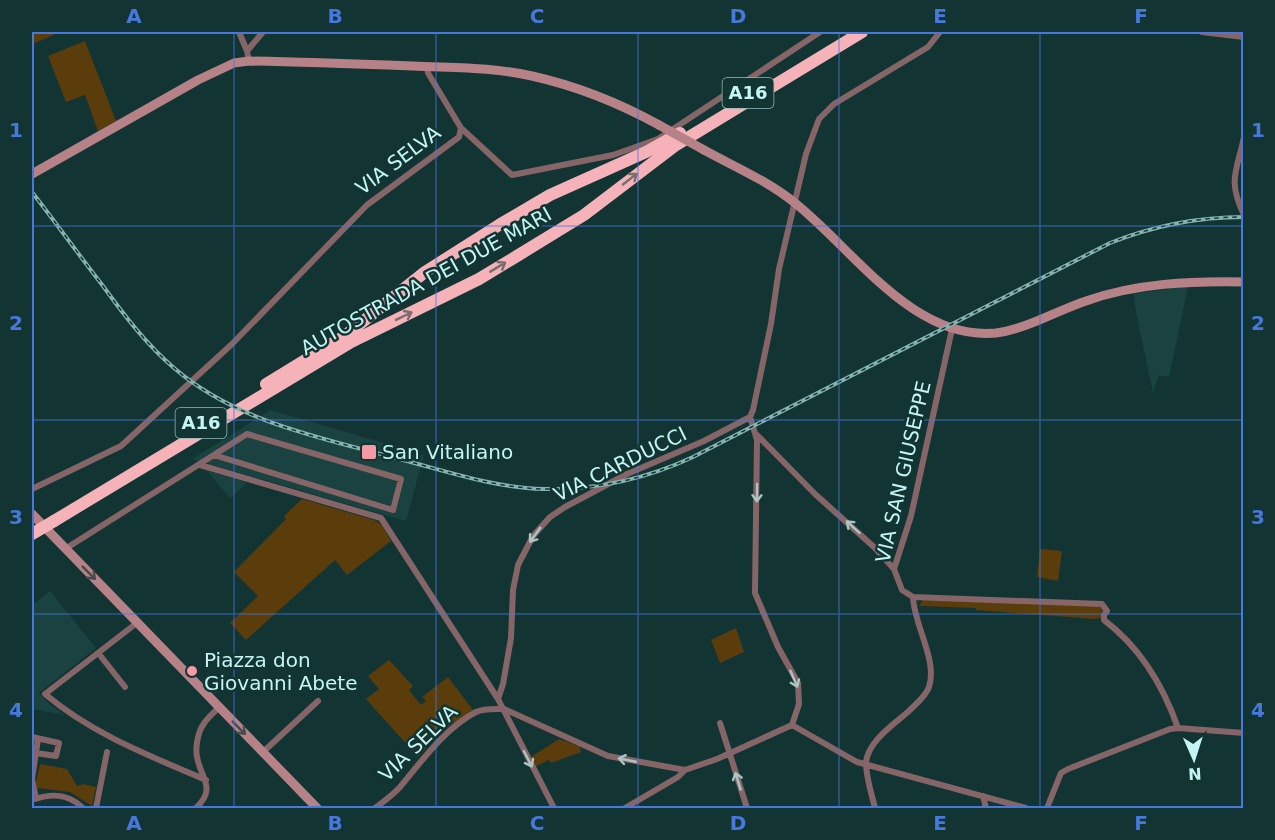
<svg xmlns="http://www.w3.org/2000/svg" width="1275" height="840" viewBox="0 0 1275 840" font-family="'DejaVu Sans',sans-serif">
  <rect width="100%" height="100%" fill="#123534"/>
  <path fill="#194241" d="M1181 287H1188L1169 377 1159 375 1153 393 1135 307 1134 294Z
    M271 410 424 455 406 521 192 459Z
    M207 471 239 480 247 483 230 498Z
    M50 591 96 648 39 693 49 704 65 715 32 709V605Z"/>
  <path fill="#5b3c0b" d="M32 32H52L54 35 32 44Z
    M85 41 116 121 98 131 85 95 66 102 48 56Z
    M302 499 374 520 382 525 391 541 347 575 335 560 246 640 230 623 258 596 234 572 286 519 284 516Z
    M1040 549 1062 551 1058 581 1037 577Z
    M923 600 1099 605 1102 610 1101 618 1094 619 976 610V608L919 606Z
    M736 628 744 652 720 663 711 640Z
    M389 660 413 686 409 690 421 705 426 701 422 697 448 677 473 710 441 732 418 757 366 699 379 689 368 676Z
    M559 739 579 746 581 752 551 763 549 760 534 767 531 757Z
    M40 764 67 769 77 786 83 784 96 787 92 806 70 792 37 788 36 782Z"/>
  <g fill="none" stroke-linecap="round" stroke-linejoin="round">
    <path stroke="#866568" stroke-width="6" d="M239 32 247 51
      M1202 32 1244 37
      M249 61 247 51 263 32
      M461 128 512 175 613 155 658 139 820 32
      M1244 137C1237 171 1227 180 1244 215
      M952 329 911 516 894 569 902 590 913 597 1102 604 1107 611 1104 615V620C1141 648 1163 685 1178 728
      M750 417 753 410 771 324 779 269 806 154 819 119 834 104 928 47 940 32
      M750 417 757 440 755 593 778 647 798 683 799 704 792 725
      M757 435 815 494 874 547 894 569
      M200 465 381 518 498 699 554 808
      M32 489 121 446 232 344 367 205 459 137 461 128 428 73 427 67
      M65 549 247 434 401 479 393 510 214 455
      M138 622 45 694C92 734 150 756 206 780
      M99 654 125 687
      M498 699 503 684 511 638 513 590 518 565 533 536 550 517 565 507 627 474 704 441 750 417
      M720 723 747 808
      M32 737 59 743 56 756 36 753
      M263 752 318 701
      M983 796 986 808
      M36 798 32 779 38 739
      M32 800C51 793 68 793 83 808
      M96 808 107 752
      M196 808C217 788 201 779 197 757 195 748 198 732 203 725 207 718 214 713 219 707
      M375 808C383 802 393 795 400 787 421 762 446 727 476 712 484 708 495 709 504 709L608 756 685 770 717 759 792 725 857 762 1026 808
      M625 808 678 777 685 770
      M875 808C872 795 866 778 866 763 867 742 894 724 909 711 916 704 926 696 929 687 938 661 914 625 913 597
      M1047 808 1061 773 1068 769 1170 729 1178 728 1244 733"/>
    <path stroke="#b78287" stroke-width="9" d="M704 150C735 167 768 181 795 203 853 249 913 341 996 333 1027 329 1056 311 1086 301 1136 283 1191 281 1244 282
      M32 174 198 80 234 63 249 61C303 62 358 64 413 66 453 68 493 67 532 76 577 86 619 103 659 125
      M32 514 317 808"/>
    <path stroke="#f5b3b9" stroke-width="12" d="M266 384 346 335 425 272 499 225 550 195 646 152 680 133
      M54 521 351 342 479 279 517 256 584 215 676 145 862 32"/>
    <defs>
      <path id="rail" d="M32 192C56 223 79 255 103 286 124 315 146 344 174 368 238 423 323 438 403 460 449 472 496 488 544 489 596 490 646 479 693 457L1110 243C1153 226 1197 217 1244 217"/>
    </defs>
    <use href="#rail" stroke="#85b1af" stroke-width="4"/>
    <use href="#rail" stroke="#123534" stroke-width="1.5" stroke-dasharray="4.5" stroke-linecap="butt"/>
    <path stroke="#b78287" stroke-width="9" d="M659 125 704 150"/>
    <path stroke="#f5b3b9" stroke-width="12" d="M32 534 54 521"/>
  </g>
  <defs><path id="oneway-shaft" d="M-6 0H5M1.5-3L5.5 0L1.5 3" fill="none" stroke-width="1.6" stroke-linecap="round" stroke-linejoin="round" transform="scale(1.5)"/></defs>
  <g stroke="#786e70">
    <use href="#oneway-shaft" transform="translate(630 179) rotate(-38)"/>
    <use href="#oneway-shaft" transform="translate(498 267) rotate(-31)"/>
    <use href="#oneway-shaft" transform="translate(404 316) rotate(-26)"/>
  </g>
  <g stroke="#aec3c2">
    <use href="#oneway-shaft" transform="translate(757 493) rotate(91)"/>
    <use href="#oneway-shaft" transform="translate(853 527) rotate(-138)"/>
    <use href="#oneway-shaft" transform="translate(535 535) rotate(126)"/>
    <use href="#oneway-shaft" transform="translate(794 679) rotate(67)"/>
    <use href="#oneway-shaft" transform="translate(528 759) rotate(63)"/>
    <use href="#oneway-shaft" transform="translate(627 760) rotate(-169)"/>
    <use href="#oneway-shaft" transform="translate(738 781) rotate(-107)"/>
  </g>
  <g stroke="#444c4d">
    <use href="#oneway-shaft" transform="translate(89 573) rotate(45)"/>
    <use href="#oneway-shaft" transform="translate(239 728) rotate(45)"/>
  </g>
  <path fill="none" stroke="#4778de" stroke-width="1.5" stroke-opacity="0.55" d="M234 32V808M436 32V808M638 32V808M839 32V808M1040 32V808M32 226H1244M32 420H1244M32 614H1244"/>
  <g fill="#f49aa4" stroke="#123534" stroke-width="2">
    <rect x="361" y="444" width="16" height="16" rx="3"/>
    <circle cx="192" cy="671" r="6"/>
  </g>
  <g text-anchor="middle" stroke-width="5" stroke-linejoin="round" paint-order="stroke">
    <g fill="#123534" stroke="#8fbbb9" stroke-width="1.5">
      <rect x="722.5" y="78" width="51" height="30" rx="4.5"/>
      <rect x="175.5" y="408" width="51" height="30" rx="4.5"/>
    </g>
    <g font-size="18" font-weight="bold" fill="#c4f5f2">
      <text x="748" y="99">A16</text>
      <text x="201" y="429">A16</text>
    </g>
    <g font-size="20" fill="#c4f5f2" stroke="#123534">
      <text transform="translate(398 160) rotate(-37)" y="7">VIA SELVA</text>
      <text transform="translate(426 281) rotate(-29)" y="7">AUTOSTRADA DEI DUE MARI</text>
      <text transform="translate(620 464) rotate(-26)" y="7">VIA CARDUCCI</text>
      <text transform="translate(903 472) rotate(-77)" y="7">VIA SAN GIUSEPPE</text>
      <text transform="translate(418 743) rotate(-44)" y="7">VIA SELVA</text>
    </g>
    <g font-size="20" fill="#c4f5f2" stroke="#123534" text-anchor="start">
      <text x="382" y="459">San Vitaliano</text>
      <text x="204" y="667">Piazza don<tspan x="204" dy="23">Giovanni Abete</tspan></text>
    </g>
  </g>
  <rect width="1275" height="840" fill="none" stroke="#123534" stroke-width="66"/>
  <g transform="translate(1194 759) rotate(177)" stroke="#123534" stroke-width="4.5" paint-order="stroke">
  <path d="M0-4.5L10 22L0 15L-10 22Z" fill="#c4f5f2"/>
  <text y="-9" font-size="16" font-weight="bold" text-anchor="middle" fill="#c4f5f2">N</text>
  </g>
  <rect x="33" y="33" width="1209" height="774" fill="none" stroke="#4778de" stroke-width="2"/>
  <g font-size="20" text-anchor="middle" font-weight="bold" fill="#4778de">
    <text x="134" y="23">A</text>
    <text x="335" y="23">B</text>
    <text x="537" y="23">C</text>
    <text x="738" y="23">D</text>
    <text x="940" y="23">E</text>
    <text x="1141" y="23">F</text>
    <text x="16" y="137">1</text>
    <text x="1258" y="137">1</text>
    <text x="16" y="330">2</text>
    <text x="1258" y="330">2</text>
    <text x="16" y="524">3</text>
    <text x="1258" y="524">3</text>
    <text x="16" y="717">4</text>
    <text x="1258" y="717">4</text>
    <text x="134" y="830">A</text>
    <text x="335" y="830">B</text>
    <text x="537" y="830">C</text>
    <text x="738" y="830">D</text>
    <text x="940" y="830">E</text>
    <text x="1141" y="830">F</text>
  </g>
</svg>
